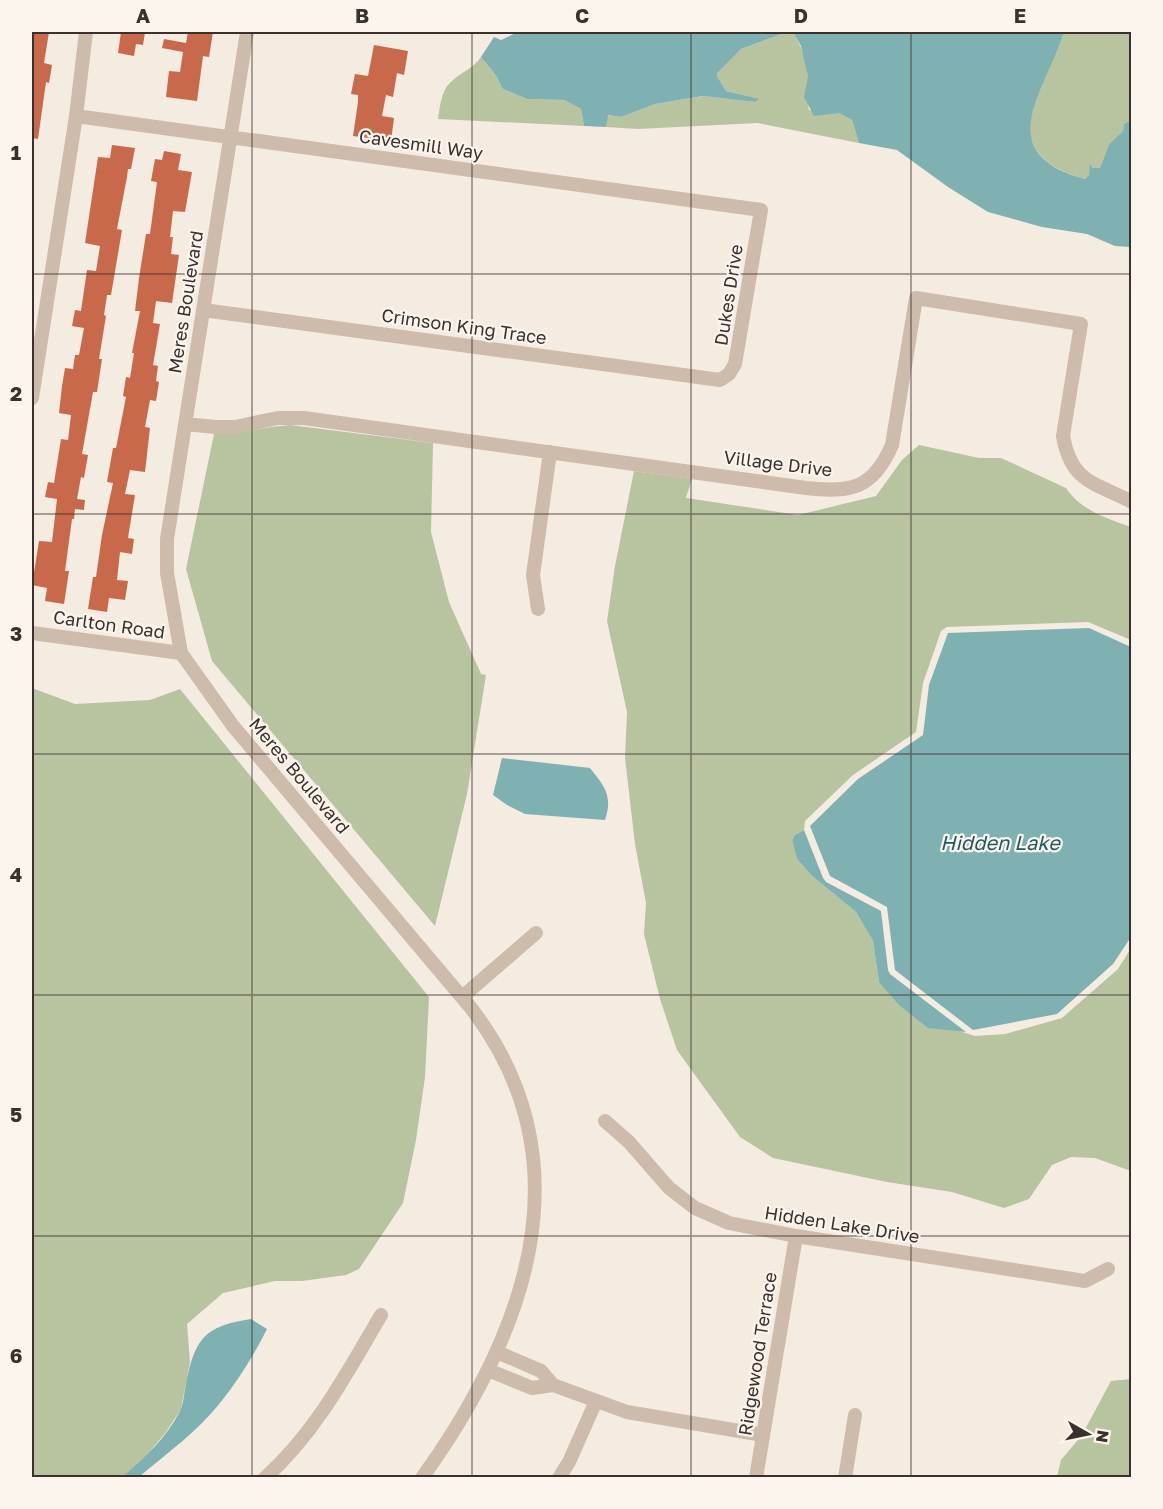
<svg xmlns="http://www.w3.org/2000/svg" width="1163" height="1509" viewBox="0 0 1163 1509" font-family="'Golos Text',sans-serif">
  <rect width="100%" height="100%" fill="#f4ebe1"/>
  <path fill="#b8c4a0" d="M787 32H793C800 44 808 61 808 76 808 88 806 98 809 110L839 113 852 120 859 143 757 123 638 129 606 127 607 115 621 117 655 104 704 96 755 102 746 96 726 91 717 76V72L741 49Z
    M1064 32H1131V120L1124 124 1123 131 1109 144 1100 168H1093L1091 165 1089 175 1085 179C989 152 1044 94 1064 32Z
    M481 57 495 74 503 89 527 99 564 100 581 109 584 126 438 119C440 108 441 90 451 82 461 72 473 69 481 57Z
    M290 425 433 443 431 532 449 602 481 674 486 675 467 794 435 926 212 661 186 569 214 434C242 434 263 427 290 425Z
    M919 445 979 458H1001L1066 488C1080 510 1108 519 1131 527V640L1088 622 947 627 941 631 923 683 916 732 853 775 805 821 804 830 795 835 792 840 797 859 812 876 856 912 873 941 879 982 959 1031 975 1036 1005 1034 1062 1018 1118 969 1131 948V1171L1095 1158 1071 1157 1052 1165 1029 1199 1004 1208 952 1192 887 1182 773 1158 740 1137 695 1075 677 1050 660 999 644 934 646 903 635 844 625 758 627 712 607 621 615 566 634 471 692 479 686 498 798 515 876 496 902 460Z
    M32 688 75 704 150 700 180 689 429 997 425 1077 416 1140 403 1203 359 1269 346 1275 302 1281H275L223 1293 187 1324 190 1362 181 1409 166 1432 141 1462 122 1477 32 1478Z
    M1131 1379V1477H1057L1061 1460 1082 1435 1111 1381Z"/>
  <path fill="#7fb0b2" d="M518 32H787L741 49 717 73V76L726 91 759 99 755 102 703 96 655 104 621 117 608 115 606 127 584 126 581 109 564 100 527 99 503 89 495 74 481 57 494 37 501 40Z
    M793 32H1064C1045 93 989 153 1085 179L1089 175 1090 164 1093 168H1100L1109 144 1123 131 1124 124 1131 120V247L1115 246 1087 234 1042 227 988 212 948 187 897 150 859 143 852 120 839 113 814 116 804 97 808 76 801 46Z
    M1089 628 1131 647V937L1113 964 1057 1014 973 1030 895 970 887 907 830 876 810 826 858 779 923 735 929 685 948 633Z
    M502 758 590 768C605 787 613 796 605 820L525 814 507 805 493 795Z
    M804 830 823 878 826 882 881 911 888 970 890 974 966 1032 928 1028 899 1005 879 982 873 941 856 912 812 876 797 859 792 840 795 835Z
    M251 1319 267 1329C254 1355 239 1379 220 1403 198 1431 166 1454 139 1477H122C144 1459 167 1437 180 1411 184 1403 184 1392 186 1384 195 1339 204 1326 251 1319Z"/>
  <path fill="#c8694b" d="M32 32H49L44 63 52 65 49 83 46 82 38 139 32 138Z
    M121 32H145L143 45 136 44 134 56 118 53Z
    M188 32H213L209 57 203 56 197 101 166 97 169 71 180 72 183 52 162 48 164 39 186 43Z
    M374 45 408 51 404 75 397 73 393 97 386 95 382 116 394 118 391 141 353 136 358 102V95L351 94 355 74 368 76Z
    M112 145 135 148 131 169H128L127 177 117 229 122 230 111 295H107L104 315 106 316 99 359H102L97 392H93L82 454 88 455 84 478 81 477 77 499 85 500 84 510 75 509 74 519H72L65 571H69L64 604 45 601 47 588 32 585 39 541 52 542 57 499 45 497 48 482 54 483 61 439 68 440 71 415 59 413 62 386 65 368 73 369 75 355H79L84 328 72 326 75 310 81 311 87 270 96 271 100 246 85 243 98 157 110 158Z
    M164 151 181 154 178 170 192 172 185 212 173 211 170 237H173L171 254 179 255 172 303 156 301 153 323 160 324 153 365 158 366 156 381 159 382 156 401 150 400 145 427 150 428 145 472 130 470 125 494 135 495 128 538 134 539 132 554 120 552 117 580 128 581 125 600 109 598 107 612 88 609 93 577H96L102 535 113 483 107 482 113 448H116L126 397 123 396 126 377 130 378 134 353H132L140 311H135L139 278 146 234H150L157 182 151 181 155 159 162 160Z"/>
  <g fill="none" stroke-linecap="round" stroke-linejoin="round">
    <path stroke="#cdbbac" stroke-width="14" d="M247 32 167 539V573L181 653 233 726 471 1008C590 1163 524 1336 422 1478
      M76 116 761 210 735 364 729 374 720 380 203 310
      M32 398 76 116 86 32
      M185 424 215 427H235L278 418H304L806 488C851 493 873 489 892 445L916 298 1081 324 1063 436C1071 483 1096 483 1132 502
      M538 609 533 575 550 452
      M32 633 181 653
      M462 997 536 933
      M605 1121 629 1142 669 1188 695 1208 729 1223 796 1236 1085 1281 1108 1269
      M488 1370 532 1388 553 1385 541 1371 497 1352
      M553 1385 627 1412 763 1435
      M265 1478C316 1432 347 1373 381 1315
      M559 1478 569 1462 596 1401
      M756 1478 796 1236
      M845 1478 855 1415"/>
  </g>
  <path fill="none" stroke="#3b302b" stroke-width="1.5" stroke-opacity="0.55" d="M252 32V1478M472 32V1478M691 32V1478M911 32V1478M32 274H1132M32 514H1132M32 754H1132M32 995H1132M32 1236H1132"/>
  <g text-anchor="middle" stroke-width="4.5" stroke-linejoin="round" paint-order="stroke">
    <g font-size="18" fill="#3b302b" stroke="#fbf5ee">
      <text transform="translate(421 145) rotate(8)" y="6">Cavesmill Way</text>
      <text transform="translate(729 295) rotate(-81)" y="6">Dukes Drive</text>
      <text transform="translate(186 302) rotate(-81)" y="6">Meres Boulevard</text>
      <text transform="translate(464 327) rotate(8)" y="6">Crimson King Trace</text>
      <text transform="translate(778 464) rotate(7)" y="6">Village Drive</text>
      <text transform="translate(109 625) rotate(8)" y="6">Carlton Road</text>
      <text transform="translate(299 776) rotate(50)" y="6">Meres Boulevard</text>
      <text transform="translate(842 1225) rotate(9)" y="6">Hidden Lake Drive</text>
      <text transform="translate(758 1354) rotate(-81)" y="6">Ridgewood Terrace</text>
    </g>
    <g font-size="20" font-style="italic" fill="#1f5a5e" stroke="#fbf5ee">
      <text x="1000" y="850">Hidden Lake</text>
    </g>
  </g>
  <rect width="1163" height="1509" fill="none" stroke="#fbf5ee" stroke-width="66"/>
  <g transform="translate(1088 1434) rotate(99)" stroke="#fbf5ee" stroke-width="4.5" paint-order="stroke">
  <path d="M0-4.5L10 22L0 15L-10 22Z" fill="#3b302b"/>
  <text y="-9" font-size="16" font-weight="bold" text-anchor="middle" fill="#3b302b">N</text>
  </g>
  <rect x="33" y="33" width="1097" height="1443" fill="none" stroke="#3b302b" stroke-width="2"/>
  <g font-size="20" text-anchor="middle" font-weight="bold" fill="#3b302b">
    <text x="143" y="23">A</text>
    <text x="362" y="23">B</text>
    <text x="582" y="23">C</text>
    <text x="801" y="23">D</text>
    <text x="1020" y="23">E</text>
    <text x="16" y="160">1</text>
    <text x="16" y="401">2</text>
    <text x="16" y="641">3</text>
    <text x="16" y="882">4</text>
    <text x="16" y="1122">5</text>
    <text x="16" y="1363">6</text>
  </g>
</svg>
